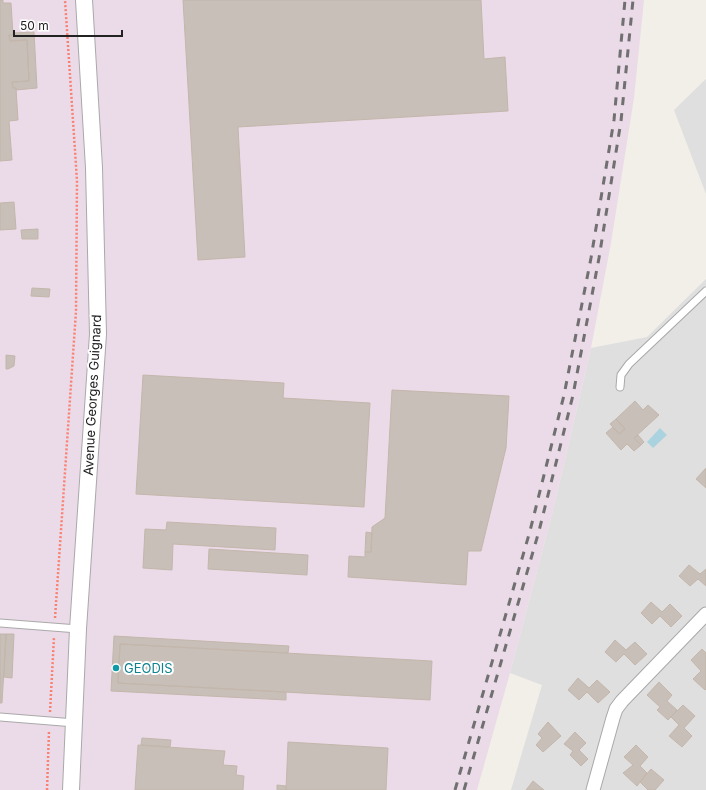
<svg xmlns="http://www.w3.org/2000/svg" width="706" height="790" viewBox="0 0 706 790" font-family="Inter,sans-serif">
  <rect width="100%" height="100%" fill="#f2efe9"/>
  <path fill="#e0dfdf" d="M706 79V194L674 110Z
    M706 279V790H511L542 685 510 673 553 510 591 348 647 337Z"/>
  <path fill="#ebdbe8" d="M0 0H644L634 98 611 243 591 348 553 510 510 673 477 790H0Z"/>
  <path fill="#aad3df" d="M660 428 667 435 653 448 647 442Z"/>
  <path fill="#c7bfb8" stroke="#c4b6ab" d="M0 0H3V3H11L13 35H9L10 41 27 40 29 81 12 82 13 88H16L18 120 9 121 12 160 0 161Z
    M183 0H481L484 59 505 57 508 111 238 127 245 257 198 260Z
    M34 32 37 88 16 90V88H13L12 82 29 81 27 40 10 41 9 35H13V33Z
    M14 202 16 229 0 230V203Z
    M38 229V239H22L21 230Z
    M32 288 50 289 49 297 31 296Z
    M6 355 15 356 14 366 8 369H6Z
    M143 375 284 383 283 398 370 403 364 507 136 494Z
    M392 390 509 396 506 448 481 551H468L466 585 348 577 349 556 365 557V552H371L372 527 385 518Z
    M635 401 643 410 648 405 659 415 634 438 641 445 634 451 627 444 621 450 606 433 613 427 619 434 625 429 616 419Z
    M616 419 625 429 619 434 610 424Z
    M638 435 644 442 641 445 634 438Z
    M706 468V488L696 479Z
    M167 522 276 528 275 550 173 544 172 570 143 568 145 529 166 530Z
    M366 532 372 533 371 552H365Z
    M209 549 308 555 307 575 208 569Z
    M689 565 700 574 706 569V586L698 579 690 586 679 576Z
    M651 602 662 612 670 604 682 616 671 627 660 616 652 624 641 613Z
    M0 634H6L2 703H0Z
    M6 634H14L12 678 4 677Z
    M114 636 289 646 288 653 120 644 118 683 286 692V700L111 691Z
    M615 640 626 650 635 642 647 654 635 665 624 654 616 662 605 652Z
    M120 644 432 661 430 700 118 683Z
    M702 649 706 653V689L705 690 693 679 701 671 691 660Z
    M578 678 589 688 597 680 610 692 598 703 587 692 579 700 568 690Z
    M659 682 672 695 667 701 677 710 668 720 657 710 660 707 647 695Z
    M683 705 695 716 684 728 692 736 682 747 669 736 679 725 671 717Z
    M548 722 561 736 543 752 536 745 542 738 538 734Z
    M575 732 586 743 579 750 588 759 581 766 570 755 573 751 564 744Z
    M142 738 171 740 170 747 141 745Z
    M288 742 388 748 386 790H286Z
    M138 745 225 751 223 765 237 766 236 775 244 776 243 790H135Z
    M636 745 648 757 640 766 647 773 637 786 623 773 633 765 624 757Z
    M651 769 664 780 655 790H648L640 782Z
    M533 781 544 790H526Z
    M277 785 286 786V790H277Z"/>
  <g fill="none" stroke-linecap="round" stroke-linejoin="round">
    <defs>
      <path id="service" d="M620 387 621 375 629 364 706 291
        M0 623 78 629
        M0 717 75 723"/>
      <path id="minor" d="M593 790 613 718 616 709 622 701 706 614"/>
      <path id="tertiary" d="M71 790 78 629 98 334 94 168 84 0"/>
    </defs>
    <use href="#service" stroke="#a9a9a9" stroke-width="9"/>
    <use href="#minor" stroke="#a9a9a9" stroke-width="15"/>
    <use href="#tertiary" stroke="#a9a9a9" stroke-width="18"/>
    <path stroke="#fa8072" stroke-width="2.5" stroke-dasharray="2 2" stroke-linecap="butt" d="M55 618 76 311 77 181 65 0
      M50 712 54 637
      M47 790 49 731"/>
    <use href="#service" stroke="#fff" stroke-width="7"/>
    <use href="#minor" stroke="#fff" stroke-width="13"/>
    <use href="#tertiary" stroke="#fff" stroke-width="16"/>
    <path stroke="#707070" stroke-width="3" stroke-dasharray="8 8" stroke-linecap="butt" d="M455 790 530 531 564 395 591 258 614 120 625 0
      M464 790 539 531 573 395 599 258 621 121 633 0"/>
  </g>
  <circle fill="#0f9aa8" stroke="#fff" stroke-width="1.5" cx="116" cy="668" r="4"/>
  <g text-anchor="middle" stroke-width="4" stroke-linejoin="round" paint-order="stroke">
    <g font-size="13" fill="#222" stroke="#fff">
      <text transform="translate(92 395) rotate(-87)" y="5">Avenue Georges Guignard</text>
    </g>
    <g font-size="13" fill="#0d838f" stroke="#fff" text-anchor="start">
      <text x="124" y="673">GEODIS</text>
    </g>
  </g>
  <path d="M14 30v6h108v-6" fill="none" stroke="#222222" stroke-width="2"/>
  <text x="20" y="30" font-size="12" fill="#222222" stroke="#ffffff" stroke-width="3" paint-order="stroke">50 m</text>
</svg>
